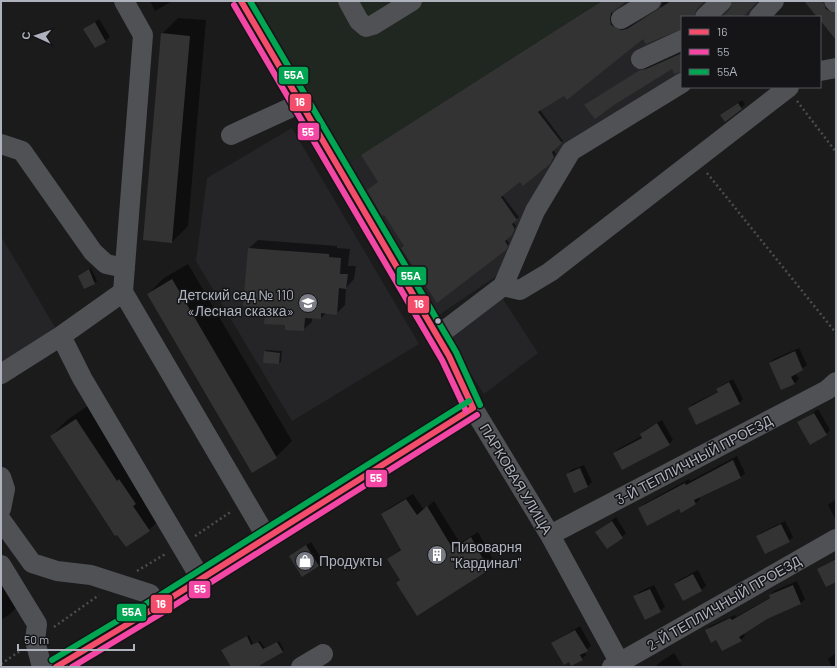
<svg xmlns="http://www.w3.org/2000/svg" width="837" height="668" viewBox="0 0 837 668" font-family="Barlow,sans-serif">
  <rect width="100%" height="100%" fill="#1b1b1c"/>
  <path fill="#252528" d="M602 1H766L750 17H682V73L576 137 508 262 495 277 436 317 347 164Z
    M292 128 419 344 292 421 196 261 207 178Z
    M1 236 56 329 1 362Z
    M501 296 538 353 484 394 445 336Z"/>
  <path fill="#1f2720" d="M252 1H602L347 164Z"/>
  <path fill="#0007" d="M150 1H172L155 11Z
    M602 1H628L612 11V23L618 28 624 29 660 9 663 1H705L696 10 695 17H682V28L643 37 565 95 540 110 563 141 553 149 556 154 552 161 520 181 502 195 519 217 513 222 516 226 514 232 506 239 509 243 507 247 402 248 405 246 368 190Z
    M805 1H824L828 7 836 12V38Z
    M178 18 206 20 188 226 172 242 162 34Z
    M99 19 110 37 105 41 85 29Z
    M682 52V68L672 67 587 104 643 69Z
    M742 100 745 104 741 108 726 111Z
    M258 240 337 246V248L350 249 348 266H356L354 279 346 288 345 305 336 314 326 313 321 318 312 317V322L303 330 286 324 266 313 258 306 249 248Z
    M188 264 292 441 276 457 148 294 164 278Z
    M91 268 97 281 85 288 81 274Z
    M799 348 807 365 795 373 799 379 795 383 782 389 770 363 774 359Z
    M266 350 282 351 281 362 279 363 264 352Z
    M733 379 743 399 739 403 689 408 693 404 719 391 718 389 722 385Z
    M92 403 165 514 149 530 118 534 51 436 67 420Z
    M818 409 830 430 826 434 799 423Z
    M662 420 673 440 669 444 614 453 618 449 642 436 641 434 645 430Z
    M737 456 745 473 741 477 699 497 700 499 696 503 680 508 639 509 644 504 689 479 690 481Z
    M584 465 592 482 588 486 567 475 571 470Z
    M413 494 424 510 434 501 460 543 478 532 495 563 489 570 417 615 397 583 401 579 388 559 401 549 383 514 389 508Z
    M836 499V520L828 505Z
    M616 517 626 533 622 537 597 532Z
    M785 521 793 537 789 541 758 536 762 532Z
    M311 542 323 561 302 575 290 556Z
    M1 558 26 598 10 614 1 620Z
    M836 558V581L818 569Z
    M698 570 706 586 701 590 675 584 679 580Z
    M797 581 805 599 801 603 767 618 744 633 745 636 741 640 717 638 706 631 710 626 735 615 736 617 771 597 770 595 774 591Z
    M654 585 665 607 660 611 635 597 639 592Z
    M580 626 591 646 584 652 586 655 582 659 552 643Z
    M249 635 253 644 260 641 265 648 279 641 284 650 254 667H232L222 650Z
    M674 653 683 667H655L659 663Z
    M836 653V667H832L828 659Z"/>
  <path fill="#333334" d="M602 1H627L611 13 610 19 611 25 621 30 627 29 671 1H705L697 9 694 17H682V29L646 44 643 39 567 100 564 96 538 112 562 143 552 152 554 157 550 164 523 186 520 182 501 197 517 220 512 224 515 229 512 235 505 241 508 246 506 250 437 303 401 248 404 246 384 215 382 216 367 190 378 182 361 155Z
    M733 1H758L743 17H722L730 9Z
    M804 1H823L826 9 836 14V40L820 20V17H817Z
    M95 22 106 42 95 48 83 29Z
    M161 33 190 36 172 243 143 240Z
    M682 53V72L674 74 672 69 614 105 595 119 584 105 640 70 646 69Z
    M738 103 742 109 725 122 720 115Z
    M248 248 329 254V257L341 258 340 274H348L346 289 339 288 337 315 321 313V319L305 318 304 331 285 330V325L264 324 265 314H256L257 307 243 306Z
    M89 269 95 284 84 289 78 276Z
    M172 279 277 458 252 473 147 294Z
    M264 351 280 353 279 364 263 363Z
    M795 351 803 370 791 377 795 384 781 390 769 363Z
    M729 382 740 404 696 425 688 408 718 392 716 389Z
    M814 413 827 435 810 445 797 422Z
    M76 419 117 481 119 479 136 504 133 506 150 531 126 547 117 535 115 536 50 436Z
    M657 423 670 445 622 470 613 453 642 438 640 434Z
    M733 460 741 478 694 500 696 504 681 513 679 509 647 526 638 508 685 483 686 485Z
    M580 468 588 487 574 493 566 474Z
    M406 499 417 515 427 506 453 549 471 537 489 570 417 616 396 583 400 580 387 559 401 550 381 514Z
    M612 521 623 538 607 549 595 532Z
    M781 524 790 542 765 554 756 536Z
    M306 545 319 566 302 577 289 556Z
    M836 559V582L826 587 817 569Z
    M693 574 702 591 683 601 674 584Z
    M793 585 801 604 767 619 739 637 742 641 722 651 716 640 711 643 705 630 730 618 732 620 770 598 769 595Z
    M650 589 661 612 645 620 633 596Z
    M575 630 588 651 580 655 583 660 571 666 569 662 564 665 551 643Z
    M247 636 251 645 258 642 263 649 277 642 283 652 257 667H231L221 650Z"/>
  <g fill="none" stroke-linecap="round" stroke-linejoin="round">
    <path stroke="#4b4d4f" stroke-width="2.5" stroke-dasharray="2 3" stroke-linecap="butt" d="M797 101 836 152
      M707 173 836 333
      M195 536 232 511
      M137 571 167 553
      M54 627 99 595
      M1 664 20 651"/>
    <path stroke="#4f5155" stroke-width="20" d="M241 1 449 356 473 408 550 535 622 667
      M348 1 359 21 366 27 373 25 412 1
      M834 1 836 3
      M705 17 722 1
      M759 17 774 1
      M621 19 651 1
      M641 59 682 40
      M820 71 836 68
      M231 135 301 103
      M1 144 22 151 93 252 106 264 125 268
      M503 286 520 290 550 272 789 87
      M123 292 267 538
      M61 336 82 378 201 579
      M436 337 503 286 535 211 571 151 682 83
      M1 374 61 336 123 292 143 35 124 1
      M1 477 5 489 1 509
      M1 520 32 563 57 571 91 575 150 594 158 606
      M550 535 827 390 836 382
      M1 565 37 624 35 641 42 667
      M56 667 158 606 473 408
      M301 667 323 654
      M612 667 836 539"/>
    <defs>
      <path id="bus-1" d="M241 1 449 356 473 408
        M56 667 158 606 473 408"/>
      <path id="bus-2" d="M234 5 442 360 466 411
        M72 667 162 613 477 415"/>
      <path id="bus-3" d="M250 1 456 352 480 405
        M52 660 154 599 469 401"/>
    </defs>
    <use href="#bus-1" stroke="#151518" stroke-width="9"/>
    <use href="#bus-2" stroke="#151518" stroke-width="9"/>
    <use href="#bus-3" stroke="#151518" stroke-width="9"/>
    <use href="#bus-1" stroke="#f44d6c" stroke-width="6"/>
    <use href="#bus-2" stroke="#f346a5" stroke-width="6"/>
    <use href="#bus-3" stroke="#00a651" stroke-width="6"/>
  </g>
  <defs>
    <symbol id="school-disc" viewBox="-11 -11 22 22"><circle r="9.5" fill="#7a7d85" stroke="#151518"/><path d="M0-5L7-2L0 1L-7-2ZM-4 1L0 2.5L4 1V4Q0 6-4 4Z" fill="#fff"/></symbol>
    <symbol id="building-disc" viewBox="-11 -11 22 22"><circle r="9.5" fill="#7a7d85" stroke="#151518"/><path d="M-4-6H4V6H1V3H-1V6H-4ZM-2.5-4.3h1.7v1.8h-1.7ZM.8-4.3h1.7v1.8H.8ZM-2.5-1h1.7V.8h-1.7ZM.8-1h1.7V.8H.8Z" fill="#fff"/></symbol>
    <symbol id="shop-disc" viewBox="-11 -11 22 22"><circle r="9.5" fill="#7a7d85" stroke="#151518"/><path d="M-5-2.5h2.3a2.7 3.5 0 0 1 5.4 0H5L5.5 6h-11ZM-1.5-2.5h3a1.5 2.3 0 0 0-3 0Z" fill="#fff"/></symbol>
  </defs>
  <g fill-rule="evenodd">
    <use href="#school-disc" x="297" y="292" width="22" height="22"/>
    <use href="#building-disc" x="426" y="544" width="22" height="22"/>
    <use href="#shop-disc" x="294" y="550" width="22" height="22"/>
  </g>
  <circle fill="#adb2bd" stroke="#151518" stroke-width="1.5" cx="438" cy="321" r="3.5"/>
  <g text-anchor="middle" stroke-width="3" stroke-linejoin="round" paint-order="stroke">
    <g font-size="14" fill="#adb2bd" stroke="#151518" text-anchor="start">
      <text x="294" y="300" text-anchor="end">Детский сад № 110<tspan x="294" dy="16">«Лесная сказка»</tspan></text>
      <text x="451" y="552">Пивоварня<tspan x="451" dy="16">"Кардинал"</tspan></text>
      <text x="319" y="566">Продукты</text>
    </g>
    <g font-size="14" fill="#adb2bd" stroke="#151518">
      <text transform="translate(694 460) rotate(-28)" y="5">3-Й ТЕПЛИЧНЫЙ ПРОЕЗД</text>
      <text transform="translate(516 479) rotate(59)" y="5">ПАРКОВАЯ УЛИЦА</text>
      <text transform="translate(724 603) rotate(-30)" y="5">2-Й ТЕПЛИЧНЫЙ ПРОЕЗД</text>
    </g>
  </g>
  <g stroke="#151518" stroke-width="1.5">
    <rect x="278" y="66" width="31" height="19" rx="4" fill="#00a651"/>
    <rect x="289" y="93" width="23" height="19" rx="4" fill="#f44d6c"/>
    <rect x="297" y="122" width="23" height="19" rx="4" fill="#f346a5"/>
    <rect x="396" y="266" width="31" height="20" rx="4" fill="#00a651"/>
    <rect x="407" y="295" width="23" height="19" rx="4" fill="#f44d6c"/>
    <rect x="365" y="469" width="23" height="19" rx="4" fill="#f346a5"/>
    <rect x="188" y="580" width="23" height="19" rx="4" fill="#f346a5"/>
    <rect x="150" y="594" width="23" height="20" rx="4" fill="#f44d6c"/>
    <rect x="116" y="603" width="31" height="19" rx="4" fill="#00a651"/>
  </g>
  <g font-size="11" text-anchor="middle" font-weight="bold" fill="#fff">
    <text x="294" y="79">55А</text>
    <text x="300" y="106">16</text>
    <text x="308" y="136">55</text>
    <text x="411" y="280">55А</text>
    <text x="419" y="308">16</text>
    <text x="376" y="482">55</text>
    <text x="200" y="593">55</text>
    <text x="161" y="608">16</text>
    <text x="132" y="616">55А</text>
  </g>
  <rect width="837" height="668" fill="none" stroke="#adb2bd" stroke-width="4"/>
  <rect x="681" y="16" width="140" height="72" fill="#151518" stroke="#52545a"/>
  <rect x="689" y="29" width="20" height="6" fill="#f44d6c" stroke="#52545a"/>
  <text x="717" y="36" font-size="12" fill="#adb2bd">16</text>
  <rect x="689" y="49" width="20" height="6" fill="#f346a5" stroke="#52545a"/>
  <text x="717" y="56" font-size="12" fill="#adb2bd">55</text>
  <rect x="689" y="69" width="20" height="6" fill="#00a651" stroke="#52545a"/>
  <text x="717" y="76" font-size="12" fill="#adb2bd">55А</text>
  <g transform="translate(36 36) rotate(273)" stroke="#151518" stroke-width="3" paint-order="stroke">
  <path d="M0-3L7 15L0 10L-7 15Z" fill="#adb2bd"/>
  <text y="-6" font-size="11" font-weight="bold" text-anchor="middle" fill="#adb2bd">С</text>
  </g>
  <path d="M18 644v6h116v-6" fill="none" stroke="#adb2bd" stroke-width="2"/>
  <text x="24" y="644" font-size="12" fill="#adb2bd" stroke="#151518" stroke-width="3" paint-order="stroke">50 m</text>
</svg>
